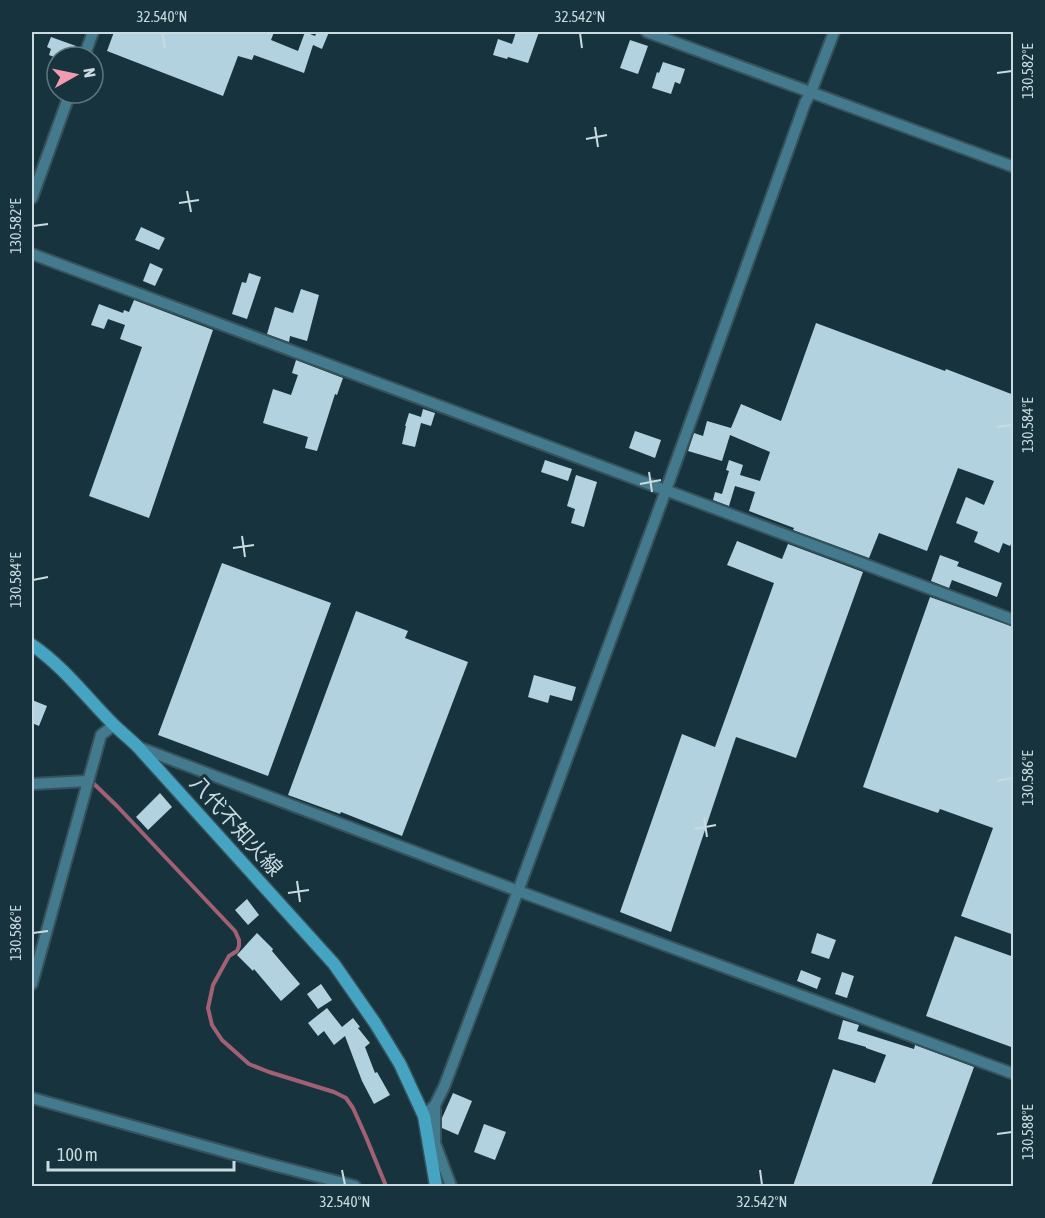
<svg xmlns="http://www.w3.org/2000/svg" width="1045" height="1218" viewBox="0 0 1045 1218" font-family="'Asap Condensed','Noto Sans JP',sans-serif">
  <rect width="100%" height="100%" fill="#17343e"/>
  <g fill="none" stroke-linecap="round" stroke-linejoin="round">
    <path stroke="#a16172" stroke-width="4" d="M92 782 117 806 235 931 239 940V946L237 951 229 956 213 985 208 1008 212 1025 222 1040 249 1064 269 1072 334 1092 346 1098 353 1108 366 1137 386 1186"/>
  </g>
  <path fill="#b1d2de" d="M114 32H274L271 40 298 51 305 32 315 36 317 32H329L322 49 313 45 304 73 254 55 252 60 238 56 223 96 107 51Z
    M516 32H539L528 63 508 57 507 59 493 55 498 39 512 44Z
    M51 37 76 46 72 57H54L49 55 51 49 47 47Z
    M630 40 648 46 638 74 620 68Z
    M663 62 685 69 680 84 675 82 671 94 652 88 657 72 659 73Z
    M141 227 165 238 159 250 135 240Z
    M150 263 163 269 155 286 143 281Z
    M249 273 261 277 247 319 232 314 242 282 246 283Z
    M301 289 319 295 307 341 290 336 289 342 267 334 275 307 293 313Z
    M134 300 213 330 149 518 89 496 142 347 120 339 125 325 108 319 104 329 91 325 99 304 123 313 124 310 129 312Z
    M816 323 945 371 946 369 1014 395V538L1010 546 1003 543 999 553 974 542 978 532 956 523 966 497 984 505 994 481 958 468 927 551 879 533 869 558 793 530 794 528 749 511 755 492 735 486 729 506 713 500 715 492 722 494 729 471 726 470 729 460 743 465 740 475 760 481 770 452 730 435 722 461 688 451 694 433 703 436 707 421 731 428 741 404 781 421Z
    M296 360 343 378 337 395 335 394 317 451 305 448 308 437 263 423 273 389 291 395 298 375 292 373Z
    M423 409 435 413 431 426 421 423 415 447 402 444 406 426H405L409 413 421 417Z
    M635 431 661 440 655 458 629 448Z
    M545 460 572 469 568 481 541 472Z
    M576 475 597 482 584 527 571 523 575 509 567 506Z
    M737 541 782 559 788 544 863 572 796 758 736 737 671 932 620 912 682 734 715 747 774 583 727 565Z
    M940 555 959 562 957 566 1002 583 997 597 952 580 949 588 931 581Z
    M222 563 331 603 268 776 158 735Z
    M930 597 1014 627V935L961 916 993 828 940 809 938 813 863 787Z
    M356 611 408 631 405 638 468 662 402 836 341 812 340 814 288 795Z
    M534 675 576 687 572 701 550 695 548 703 528 697Z
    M32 700 47 706 39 726 32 723Z
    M160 793 172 807 148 830 136 817Z
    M247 899 259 915 248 925 235 910Z
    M257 933 273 949 272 951 300 984 281 1001 254 969 253 971 237 955Z
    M817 933 836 940 829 959 811 953Z
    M955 936 1014 957V1048L926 1016Z
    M801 970 821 978 817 989 797 981Z
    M842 972 854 976 847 998 835 994Z
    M321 984 332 1000 318 1009 307 994Z
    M327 1008 342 1027 353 1018 360 1027 358 1028 370 1043 365 1047 375 1073 377 1072 390 1095 374 1104 362 1081 345 1036 334 1045 324 1031 318 1036 308 1023Z
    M843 1020 859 1025 857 1031 914 1049 915 1045 974 1067 931 1186H793L833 1069 875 1083 886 1055 866 1048V1047L838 1039Z
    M453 1093 472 1101 458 1135 442 1128V1118Z
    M484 1124 506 1132 495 1160 474 1152Z"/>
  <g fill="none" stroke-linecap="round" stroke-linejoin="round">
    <defs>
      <path id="minor" d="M647 32 1014 167
        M84 57 93 32
        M32 198 70 93
        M32 254 1014 620
        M138 747 518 891 1014 1074
        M32 784 87 781
        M32 984 101 735 114 725
        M32 1098 269 1164 355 1186
        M435 1105V1143L451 1186
        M424 1116 435 1105 444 1087 518 891 666 490 805 103 811 92 834 32"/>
      <path id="secondary" d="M32 645C63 666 87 698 113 724 121 732 130 739 138 747L334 964 375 1023 400 1064 424 1116 436 1186"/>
    </defs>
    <use href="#minor" stroke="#37525b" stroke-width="14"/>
    <use href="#secondary" stroke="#37525b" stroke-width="15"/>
    <use href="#minor" stroke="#437a8e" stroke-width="10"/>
    <use href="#secondary" stroke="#46a4c3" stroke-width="12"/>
  </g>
  <path fill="none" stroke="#cadae1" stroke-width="2" d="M162 33 165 48M580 33 582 48M997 73 1012 71M595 127 598 147M586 139 607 135M187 191 191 212M179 203 199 200M33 226 48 224M997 427 1012 425M649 472 652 492M640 484 661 480M242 536 245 557M233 548 254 545M33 580 48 577M997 781 1012 778M704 817 707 837M695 829 716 825M297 881 300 902M288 893 309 890M33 933 48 931M997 1134 1012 1132M342 1170 345 1185M760 1170 762 1185"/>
  <g text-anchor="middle" stroke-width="6" stroke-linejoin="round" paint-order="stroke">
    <g font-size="21" fill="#cadae1" stroke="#17343e">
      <text transform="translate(236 826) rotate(48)" y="7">八代不知火線</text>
    </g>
  </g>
  <rect width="1045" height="1218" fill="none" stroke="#17343e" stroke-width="66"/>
  <g transform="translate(75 75) rotate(81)"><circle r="28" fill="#17343e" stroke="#5f767f" stroke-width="1.5"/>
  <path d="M0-4.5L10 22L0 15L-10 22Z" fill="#f29ab0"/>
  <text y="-9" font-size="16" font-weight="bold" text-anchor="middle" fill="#cadae1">N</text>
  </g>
  <path d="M48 1161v9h186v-9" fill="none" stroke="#cadae1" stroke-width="3"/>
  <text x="57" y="1161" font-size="18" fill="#cadae1" stroke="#17343e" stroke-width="4.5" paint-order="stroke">100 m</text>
  <rect x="33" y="33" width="979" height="1152" fill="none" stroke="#cadae1" stroke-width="2"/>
  <g font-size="15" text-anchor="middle" fill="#cadae1">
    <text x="162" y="22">32.540°N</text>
    <text x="580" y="22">32.542°N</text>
    <text transform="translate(1028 71) rotate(-90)" y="5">130.582°E</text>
    <text transform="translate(16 226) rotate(-90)" y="5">130.582°E</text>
    <text transform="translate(1028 425) rotate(-90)" y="5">130.584°E</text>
    <text transform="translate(16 580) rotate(-90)" y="5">130.584°E</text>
    <text transform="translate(1028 778) rotate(-90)" y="5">130.586°E</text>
    <text transform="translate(16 933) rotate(-90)" y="5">130.586°E</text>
    <text transform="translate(1028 1132) rotate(-90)" y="5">130.588°E</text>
    <text x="345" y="1207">32.540°N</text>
    <text x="762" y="1207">32.542°N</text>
  </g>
</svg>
